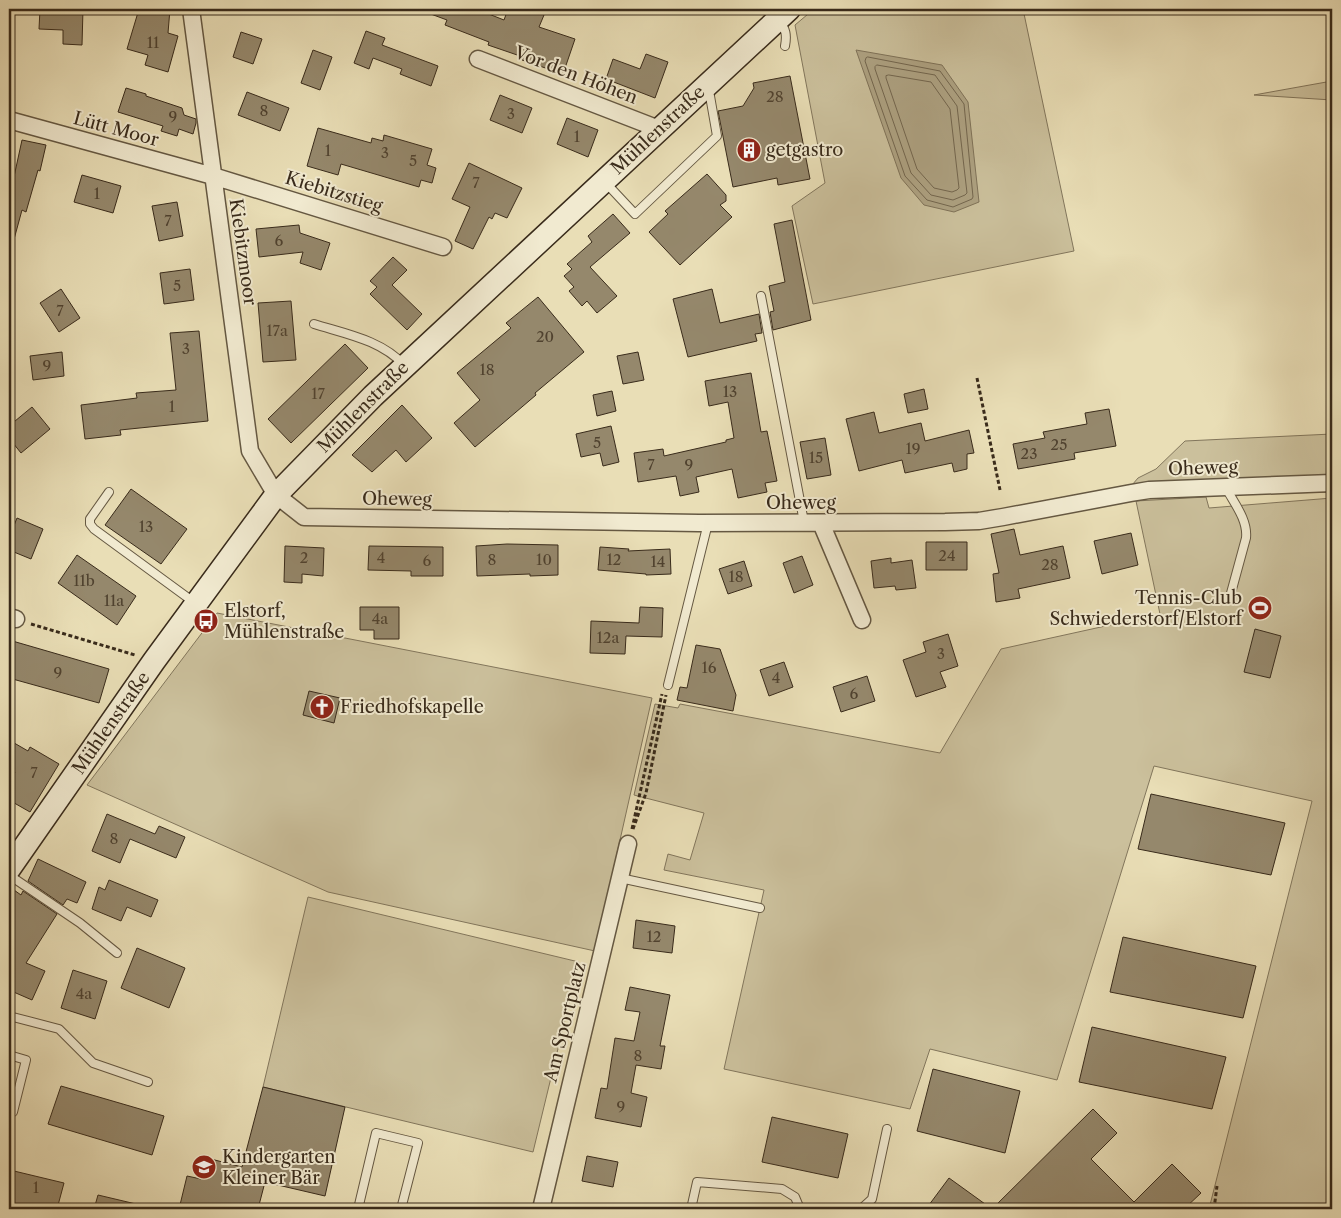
<svg xmlns="http://www.w3.org/2000/svg" width="1341" height="1218" viewBox="0 0 1341 1218" font-family="'Libre Caslon Text',serif">
  <rect width="100%" height="100%" fill="#e9deb6"/>
  <filter id="stains"><feTurbulence type="fractalNoise" baseFrequency=".004" numOctaves="4"/><feColorMatrix values="0 0 0 0 .2 0 0 0 0 .09 0 0 0 0 .02 0 0 0 .5 -.17"/></filter>
  <radialGradient id="worn" r=".72"><stop offset=".6" stop-color="#630" stop-opacity="0"/><stop offset="1" stop-color="#630" stop-opacity=".3"/></radialGradient>
  <path fill="#cbc09c" stroke="#82765c" d="M814 9H1023L1074 251 813 304 792 206 825 183 795 25Z
    M1332 81V100L1254 95Z
    M1332 434V492L1106 497 1132 485 1138 478 1156 469 1185 441Z
    M1206 497 1209 508 1332 498V1209H1209L1312 801 1154 766 1057 1080 930 1049 910 1109 724 1069 764 890 664 870 668 854 690 860 704 813 634 795 655 704 678 708 680 704 940 753 1001 649 1160 614 1136 501Z
    M217 613 652 698 595 951 328 892 87 785Z
    M308 897 579 962 533 1152 263 1087Z"/>
  <path fill="#ada181" stroke="#7f7258" d="M856 50 942 65 968 102 979 202 954 212 924 205 901 178Z"/>
  <g fill="none" stroke-linecap="round" stroke-linejoin="round">
    <path stroke="#73664e" stroke-width="1" d="M868 57 940 71 964 104 973 197 972 199 953 207 927 200 905 176 865 61 866 58Z
      M877 65 935 75 957 106 967 193 965 195 953 200 931 195 911 173 875 69V67Z
      M889 75 931 82 950 109 959 188 957 190 952 192 934 188 917 169 886 78V76Z"/>
  </g>
  <path fill="#95886c" stroke="#392b1b" d="M40 9H83L82 45 63 44V30L39 29Z
    M139 9H170L168 33 178 36 168 72 145 65 148 55 127 49Z
    M420 9H476L504 20 508 9H526L544 15 539 27 575 39 563 74 522 60 523 57 488 45 489 42 445 25 447 20 420 10Z
    M366 31 385 38 382 45 438 66 431 86 400 74 402 69 373 58 369 69 354 63Z
    M241 32 262 39 253 64 233 57Z
    M313 50 332 57 320 90 301 83Z
    M646 54 668 62 655 98 606 79 613 59 640 69Z
    M790 76 810 179 778 185 777 178 733 187 718 111 743 106 754 88 753 83Z
    M126 88 146 94V96L182 108 184 115 196 119V123L193 134 179 129 177 136 161 131 163 126 118 112Z
    M247 92 289 108 280 131 238 115Z
    M500 95 532 108 522 133 490 120Z
    M567 118 598 130 588 157 557 144Z
    M318 128 371 143 372 138 383 141 384 135 432 149 427 165 436 168 432 183 421 180 419 187 341 164 338 175 307 166Z
    M22 140 46 145 40 171 38 170 26 212 22 210 13 243 9 242V185L12 186Z
    M469 163 522 188 507 218 495 213 492 219 489 217 473 249 455 241 470 207 452 199Z
    M707 174 726 195V201L720 205 732 217 680 265 649 232 668 214 665 211Z
    M82 175 121 186 113 213 74 202Z
    M177 202 183 236 159 241 152 206Z
    M613 214 630 233 590 267 617 296 597 313 587 301 582 306 569 291 574 287 564 276 572 269 567 264 592 242 588 236Z
    M792 220 811 320 773 330 770 312 774 311 769 286 785 282 774 224Z
    M299 225 300 233 330 243 321 270 300 263 303 252 259 257 256 229Z
    M393 257 407 270 392 285 422 314 407 330 370 294 377 287 370 281Z
    M190 269 194 300 164 304 160 273Z
    M61 289 80 318 59 332 40 303Z
    M712 289 720 323 759 314 762 333 755 334 757 341 688 357 673 299Z
    M538 297 584 352 535 393 536 395 475 447 454 423 480 400 457 373 511 328 506 323Z
    M291 301 296 360 263 362 258 303Z
    M199 331 208 421 120 430 121 435 85 439 81 405 137 398 136 393 176 390 170 333Z
    M345 344 368 368 291 443 268 419Z
    M62 352 64 376 33 380 30 356Z
    M638 352 644 380 623 384 617 356Z
    M751 373 761 432 767 431 777 481 765 483 767 492 738 498 732 469 696 477 699 492 680 496 676 476 638 482 634 453 663 449 664 456 726 442V440L734 438 728 402 709 406 705 381Z
    M924 389 928 409 908 413 904 394Z
    M612 391 616 411 597 416 593 395Z
    M402 405 432 438 406 462 396 450 372 472 352 455Z
    M32 407 50 429 21 453 9 438V426Z
    M1109 409 1116 446 1074 453 1075 459 1018 469 1013 444 1045 438 1043 432 1087 424 1085 413Z
    M874 412 879 433 921 423 925 441 969 430 974 453 967 454V469L954 472 952 463 905 473 902 460 859 471 846 419Z
    M611 426 619 462 603 466 600 453 581 457 576 434Z
    M825 438 831 475 807 479 800 442Z
    M131 489 187 529 161 564 105 525Z
    M17 518 43 529 31 559 9 550V538Z
    M1014 529 1020 555 1063 546 1070 578 1018 589 1020 598 996 602 993 574 999 573 991 534Z
    M1131 533 1138 565 1102 574 1094 541Z
    M926 542H967V570H926Z
    M507 544 558 545V575L530 576V574L477 576 476 546Z
    M285 546 324 548 323 576 302 574V583L284 582Z
    M369 546 443 547V576H411V571L368 570Z
    M600 547 629 549 628 551 670 549 671 574 646 575V574L598 570Z
    M77 555 136 596 117 625 58 583Z
    M802 556 813 585 794 593 783 563Z
    M891 558V563L912 560 916 588 896 590 895 586 874 588 871 561Z
    M744 561 752 586 728 594 719 569Z
    M360 607H399V639H374V630H360Z
    M640 607 663 608 662 637 626 636 625 654 590 653 591 621 639 623Z
    M1255 629 1281 636 1270 678 1244 672Z
    M948 634 958 666 940 672 946 687 916 697 903 660 926 652 923 642Z
    M9 640 109 669 99 703 9 678Z
    M696 645 720 649 736 695 733 711 677 700 680 687 687 688Z
    M784 662 793 687 769 696 760 670Z
    M867 676 875 701 841 712 833 687Z
    M309 691 340 698 334 723 303 715Z
    M9 740 28 751 30 747 59 764 30 812 9 800V782L15 772 9 769Z
    M1151 794 1285 823 1271 875 1138 849Z
    M107 814 155 834 159 826 185 837 176 858 130 839 120 863 92 851Z
    M38 859 86 882 77 903 67 899 63 905 28 881Z
    M109 880 158 900 151 917 127 907 121 921 92 909 99 887 105 890Z
    M14 890 21 895 23 891 57 914 26 963 45 971 32 1000 9 990V898Z
    M636 920 675 926 672 953 633 948Z
    M1123 937 1256 966 1243 1018 1110 992Z
    M137 948 185 968 169 1008 121 988Z
    M73 970 107 981 95 1019 61 1008Z
    M630 987 670 995 660 1046H665L661 1069 636 1065 631 1093 647 1097 641 1127 595 1118 601 1088 607 1089 615 1038 634 1041 640 1012 625 1010Z
    M1092 1027 1226 1057 1212 1109 1079 1082Z
    M933 1069 1020 1091 1005 1153 917 1131Z
    M61 1086 164 1116 152 1155 48 1124Z
    M263 1087 345 1107 325 1196 265 1182 258 1209H179L187 1176 201 1179 207 1158 242 1167Z
    M1093 1109 1117 1133 1091 1159 1134 1202 1172 1164 1201 1193 1184 1209H992Z
    M772 1117 848 1134 838 1178 762 1162Z
    M587 1156 618 1162 613 1187 582 1181Z
    M14 1171 64 1183 57 1209H30L9 1204V1193Z
    M949 1178 992 1209H926Z
    M98 1195 136 1204V1209H94Z"/>
  <g fill="none" stroke-linecap="round" stroke-linejoin="round">
    <defs>
      <path id="lane" d="M779 21C786 29 787 35 785 46
        M605 182 635 214 717 136 710 96 704 90
        M761 296 804 522
        M314 324C346 334 381 340 404 365
        M1226 488C1234 503 1248 520 1246 538L1231 593
        M109 492 90 519V524L94 529 195 603
        M668 685 708 523
        M9 875 80 923 117 953
        M620 878 760 908
        M9 1016 59 1029 93 1063 148 1082
        M9 1055 26 1060 13 1112 9 1111
        M358 1209 376 1133 418 1143 401 1209
        M691 1209 697 1182 782 1189 795 1197 800 1209
        M861 1209 872 1199 887 1129"/>
      <path id="street" d="M191 9 250 451 276 495 304 517 699 523 945 522 979 521 1003 517 1131 493 1149 490 1332 483
        M478 59 659 129
        M9 120 213 176 443 247
        M821 523 862 620
        M9 617 16 619
        M541 1209 628 844"/>
      <path id="secondary" d="M9 869 154 661 276 495 373 396 789 9"/>
    </defs>
    <use href="#lane" stroke="#655842" stroke-width="10"/>
    <use href="#street" stroke="#655842" stroke-width="19"/>
    <use href="#secondary" stroke="#392b1b" stroke-width="25"/>
    <path stroke="#392b1b" stroke-width="3" stroke-dasharray="4 2.5" stroke-linecap="butt" d="M977 378 1000 490
      M31 624 135 655
      M632 829 662 694
      M633 829 646 793 666 695
      M9 1208 10 1209
      M1214 1209 1217 1186"/>
    <use href="#lane" stroke="#f1ead0" stroke-width="8"/>
    <use href="#street" stroke="#f1ead0" stroke-width="16"/>
    <use href="#secondary" stroke="#f1ead0" stroke-width="22"/>
  </g>
  <defs>
    <symbol id="building-disc" viewBox="-11 -11 22 22"><circle r="9.5" fill="#8f2418" stroke="#f1ead0"/><path d="M-4-6H4V6H1V3H-1V6H-4ZM-2.5-4.3h1.7v1.8h-1.7ZM.8-4.3h1.7v1.8H.8ZM-2.5-1h1.7V.8h-1.7ZM.8-1h1.7V.8H.8Z" fill="#fff"/></symbol>
    <symbol id="stadium-disc" viewBox="-11 -11 22 22"><circle r="9.5" fill="#8f2418" stroke="#f1ead0"/><path d="M0-5a6.5 5 0 1 0 0 10a6.5 5 0 1 0 0-10ZM-3.5-1.8h7v3.6h-7Z" fill="#fff"/></symbol>
    <symbol id="bus-disc" viewBox="-11 -11 22 22"><circle r="9.5" fill="#8f2418" stroke="#f1ead0"/><path d="M-5-6H5V4H4V6H2V4H-2V6H-4V4H-5ZM-3.5-4V0h7V-4ZM-3.5 1.2v1.5H-2V1.2ZM2 1.2v1.5H3.5V1.2Z" fill="#fff"/></symbol>
    <symbol id="church-disc" viewBox="-11 -11 22 22"><circle r="9.5" fill="#8f2418" stroke="#f1ead0"/><path d="M-1.2-6h2.4v3.5h3.3v2.4h-3.3V6h-2.4V-.1h-3.3v-2.4h3.3Z" fill="#fff"/></symbol>
    <symbol id="school-disc" viewBox="-11 -11 22 22"><circle r="9.5" fill="#8f2418" stroke="#f1ead0"/><path d="M0-5L7-2L0 1L-7-2ZM-4 1L0 2.5L4 1V4Q0 6-4 4Z" fill="#fff"/></symbol>
  </defs>
  <g fill-rule="evenodd">
    <use href="#building-disc" x="735" y="136" width="28" height="28"/>
    <use href="#stadium-disc" x="1246" y="594" width="28" height="28"/>
    <use href="#bus-disc" x="192" y="607" width="28" height="28"/>
    <use href="#church-disc" x="308" y="693" width="28" height="28"/>
    <use href="#school-disc" x="190" y="1153" width="28" height="28"/>
  </g>
  <g text-anchor="middle" stroke-width="4" stroke-linejoin="round" paint-order="stroke">
    <g font-size="15" fill="#50422f">
      <text x="153" y="48">11</text>
      <text x="775" y="102">28</text>
      <text x="264" y="116">8</text>
      <text x="511" y="119">3</text>
      <text x="173" y="122">9</text>
      <text x="577" y="142">1</text>
      <text x="328" y="156">1</text>
      <text x="385" y="158">3</text>
      <text x="413" y="166">5</text>
      <text x="476" y="188">7</text>
      <text x="97" y="199">1</text>
      <text x="168" y="226">7</text>
      <text x="279" y="246">6</text>
      <text x="177" y="291">5</text>
      <text x="60" y="316">7</text>
      <text x="277" y="336">17a</text>
      <text x="545" y="342">20</text>
      <text x="186" y="354">3</text>
      <text x="47" y="371">9</text>
      <text x="487" y="375">18</text>
      <text x="730" y="397">13</text>
      <text x="318" y="399">17</text>
      <text x="172" y="412">1</text>
      <text x="597" y="448">5</text>
      <text x="1059" y="450">25</text>
      <text x="913" y="454">19</text>
      <text x="1029" y="459">23</text>
      <text x="816" y="463">15</text>
      <text x="651" y="470">7</text>
      <text x="689" y="470">9</text>
      <text x="146" y="532">13</text>
      <text x="947" y="561">24</text>
      <text x="304" y="563">2</text>
      <text x="381" y="563">4</text>
      <text x="492" y="565">8</text>
      <text x="544" y="565">10</text>
      <text x="614" y="565">12</text>
      <text x="427" y="566">6</text>
      <text x="658" y="567">14</text>
      <text x="1050" y="570">28</text>
      <text x="736" y="582">18</text>
      <text x="84" y="586">11b</text>
      <text x="114" y="606">11a</text>
      <text x="380" y="624">4a</text>
      <text x="608" y="643">12a</text>
      <text x="941" y="659">3</text>
      <text x="709" y="673">16</text>
      <text x="58" y="678">9</text>
      <text x="776" y="683">4</text>
      <text x="854" y="699">6</text>
      <text x="34" y="778">7</text>
      <text x="114" y="844">8</text>
      <text x="654" y="942">12</text>
      <text x="84" y="999">4a</text>
      <text x="638" y="1061">8</text>
      <text x="621" y="1112">9</text>
      <text x="36" y="1193">1</text>
    </g>
    <g font-size="18" fill="#392b1b" stroke="#f1ead0">
      <text transform="translate(576 75) rotate(21)" y="6">Vor den Höhen</text>
      <text transform="translate(116 129) rotate(15)" y="6">Lütt Moor</text>
      <text transform="translate(658 130) rotate(-43)" y="6">Mühlenstraße</text>
      <text transform="translate(334 192) rotate(17)" y="6">Kiebitzstieg</text>
      <text transform="translate(243 252) rotate(82)" y="6">Kiebitzmoor</text>
      <text transform="translate(363 407) rotate(-45)" y="6">Mühlenstraße</text>
      <text transform="translate(1203 468) rotate(-2)" y="6">Oheweg</text>
      <text transform="translate(397 499) rotate(1)" y="6">Oheweg</text>
      <text x="801" y="509">Oheweg</text>
      <text transform="translate(111 723) rotate(-55)" y="6">Mühlenstraße</text>
      <text transform="translate(565 1022) rotate(-76)" y="6">Am Sportplatz</text>
    </g>
    <g font-size="18" fill="#392b1b" stroke="#f1ead0" text-anchor="start">
      <text x="766" y="156">getgastro</text>
      <text x="1242" y="604" text-anchor="end">Tennis-Club<tspan x="1242" dy="21">Schwiederstorf/Elstorf</tspan></text>
      <text x="224" y="617">Elstorf,<tspan x="224" dy="21">Mühlenstraße</tspan></text>
      <text x="340" y="713">Friedhofskapelle</text>
      <text x="222" y="1163">Kindergarten<tspan x="222" dy="21">Kleiner Bär</tspan></text>
    </g>
  </g>
  <rect width="1341" height="1218" fill="none" stroke="#e9deb6" stroke-width="30"/>
  <rect x="10" y="10" width="1321" height="1198" fill="none" stroke="#392b1b" stroke-width="2.5"/>
  <rect x="15" y="15" width="1311" height="1188" fill="none" stroke="#392b1b"/>
  <rect width="100%" height="100%" filter="url(#stains)"/>
  <rect width="100%" height="100%" fill="url(#worn)"/>
</svg>
